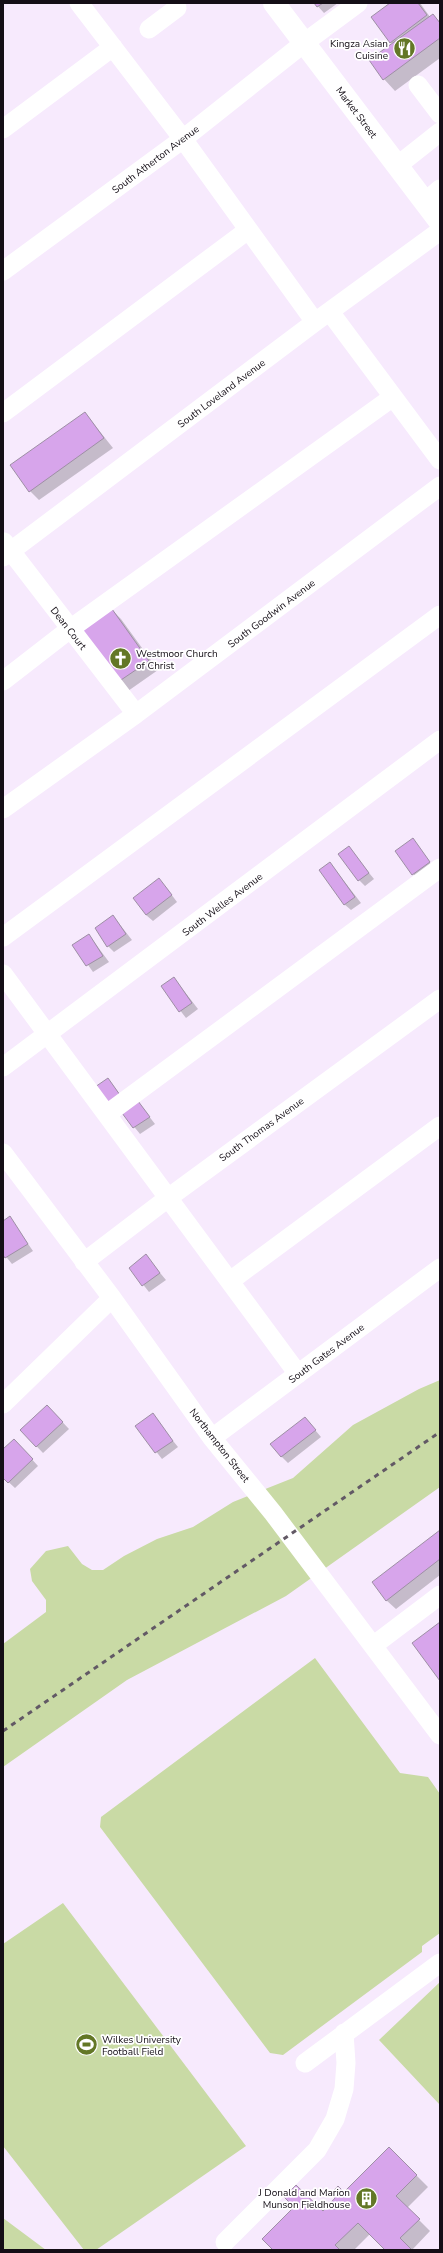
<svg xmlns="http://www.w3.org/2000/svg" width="443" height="2253" viewBox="0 0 443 2253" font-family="'Nunito Sans',sans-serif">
  <rect width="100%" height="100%" fill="#f7eafd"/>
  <path fill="#c9daa5" d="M440 1380V1487L286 1596 127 1680 3 1767V1644L46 1612V1600L32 1581 30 1569 46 1551 68 1546 82 1564 92 1570H103L124 1556 157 1539 193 1527 233 1502 293 1478 353 1425 419 1389Z
    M315 1658 400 1773 428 1777 440 1794V1933L422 1946V1952L283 2055 270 2053 100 1827 101 1817Z
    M63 1903 246 2146 96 2250H84L3 2146V1944Z
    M440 1982V2105L379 2040Z
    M3 2218 46 2250H3Z"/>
  <path fill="#0003" d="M315 3H338L324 13Z
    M392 3H420L430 17 433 15 440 22V58L395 91 384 79 393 44 390 42Z
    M85 413 113 448 39 500 30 491Z
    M112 610 121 619 158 670 128 691 119 682Z
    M412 839 435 869 419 880 413 874Z
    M349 848 374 879 365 886 359 880Z
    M330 863 361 903 351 910 344 904Z
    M165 886 177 902 153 921 146 915Z
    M113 916 132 940 114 952 108 946Z
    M89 935 109 962 93 972 74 945Z
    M174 978 198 1009 186 1018 162 987Z
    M108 1079 125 1101 113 1109Z
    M138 1102 155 1124 140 1134 123 1113Z
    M10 1218 33 1251 12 1264 3 1253V1222Z
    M146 1256 166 1280 149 1292 130 1268Z
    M53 1412 69 1429 43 1453 21 1430Z
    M152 1415 178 1447 162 1459 137 1427Z
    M305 1418 321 1437 288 1463 281 1456Z
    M20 1446 38 1466 15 1488 3 1477V1451Z
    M440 1531V1575L396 1609 386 1600Z
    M389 2148 428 2187 407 2208 430 2231 412 2250H386L370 2234 354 2250H274L323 2212Z"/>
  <path fill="#d7a5eb" stroke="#9e8fa5" d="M314 3H323L317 7Z
    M390 3H418L427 15 390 43 371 17Z
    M433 14 440 23V38L383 80 369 60Z
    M85 412 104 438 29 492 10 465Z
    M112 609 149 661 118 682 81 631Z
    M413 838 430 862 412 875 395 851Z
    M349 846 369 873 358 881 338 854Z
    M330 862 355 897 344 905 319 870Z
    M159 878 172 895 146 915 133 898Z
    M113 915 126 934 107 947 95 928Z
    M89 934 103 956 86 966 72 945Z
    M174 977 192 1003 179 1012 161 986Z
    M108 1078 120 1095 106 1104 95 1087Z
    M138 1101 150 1117 133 1128 122 1113Z
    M10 1216 28 1244 5 1258 3 1255V1221Z
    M146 1254 160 1273 142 1286 129 1268Z
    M47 1405 63 1422 36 1447 20 1430Z
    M153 1413 173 1441 155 1453 135 1426Z
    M305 1417 316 1430 281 1457 270 1444Z
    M14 1439 33 1459 8 1483 3 1478V1449Z
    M440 1530V1559L386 1601 372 1582Z
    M440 1622V1681L412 1643Z
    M389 2147 417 2175 396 2196 420 2219 400 2238 412 2250H385L358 2223 335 2245 340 2250H273L262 2239 294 2207 284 2197 296 2185 323 2211 335 2198 330 2194 338 2186 344 2192Z"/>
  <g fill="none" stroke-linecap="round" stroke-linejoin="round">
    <path stroke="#fff" stroke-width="19" d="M79 3 183 139 315 322
      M149 29 177 8
      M418 85 440 114
      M3 129 113 47
      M397 166 440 132
      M425 202 440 189
      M3 271 183 139 304 43 358 3
      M330 312 440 460
      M3 413 248 230
      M4 542 136 714
      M3 557 315 322 440 231
      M3 681 70 629 393 397
      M3 809 136 714 440 486
      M3 937 440 615
      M3 974 298 1374
      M3 1067 440 740
      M107 1114 440 868
      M3 1153 112 1298 212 1438 273 1513 440 1735
      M84 1262 168 1198 440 999
      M230 1281 440 1126
      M3 1404 112 1298
      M212 1438 440 1268
      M374 1645 440 1595
      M305 2063 440 1963
      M225 2242 317 2150 335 2119 344 2089 346 2063 344 2033"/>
    <path stroke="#fff" stroke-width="22" d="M274 3 440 222"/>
    <path stroke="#625965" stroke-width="3" stroke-dasharray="5 5" stroke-linecap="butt" d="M3 1731 440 1432"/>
  </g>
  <defs>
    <symbol id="restaurant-disc" viewBox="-11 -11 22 22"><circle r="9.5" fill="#637726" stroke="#fff"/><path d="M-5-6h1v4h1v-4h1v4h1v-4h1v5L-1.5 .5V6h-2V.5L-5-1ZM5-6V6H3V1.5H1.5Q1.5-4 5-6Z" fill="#fff"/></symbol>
    <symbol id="church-disc" viewBox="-11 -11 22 22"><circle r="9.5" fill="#637726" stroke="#fff"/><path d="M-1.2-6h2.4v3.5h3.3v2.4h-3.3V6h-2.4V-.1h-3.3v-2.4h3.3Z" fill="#fff"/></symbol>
    <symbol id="stadium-disc" viewBox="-11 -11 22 22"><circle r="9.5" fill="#637726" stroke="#fff"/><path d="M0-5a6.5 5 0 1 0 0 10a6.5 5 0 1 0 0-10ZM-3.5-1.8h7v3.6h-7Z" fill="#fff"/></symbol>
    <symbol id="building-disc" viewBox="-11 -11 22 22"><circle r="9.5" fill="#637726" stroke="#fff"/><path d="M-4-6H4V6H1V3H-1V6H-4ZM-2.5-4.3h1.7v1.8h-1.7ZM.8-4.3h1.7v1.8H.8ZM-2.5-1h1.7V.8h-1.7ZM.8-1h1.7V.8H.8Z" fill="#fff"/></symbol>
  </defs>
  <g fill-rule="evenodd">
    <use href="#restaurant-disc" x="392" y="36" width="25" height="25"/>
    <use href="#church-disc" x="108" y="646" width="25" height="25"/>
    <use href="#stadium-disc" x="74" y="2032" width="25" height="25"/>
    <use href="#building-disc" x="354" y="2186" width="25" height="25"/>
  </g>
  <g text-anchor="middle" stroke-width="3.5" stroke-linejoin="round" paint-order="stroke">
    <g font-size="10" fill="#140e16" stroke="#fff" text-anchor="end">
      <text x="388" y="47">Kingza Asian<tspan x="388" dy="12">Cuisine</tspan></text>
      <text x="136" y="657" text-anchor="start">Westmoor Church<tspan x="136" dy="12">of Christ</tspan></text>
      <text x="102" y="2043" text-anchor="start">Wilkes University<tspan x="102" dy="12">Football Field</tspan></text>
      <text x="350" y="2196">J Donald and Marion<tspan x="350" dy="12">Munson Fieldhouse</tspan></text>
    </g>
    <g font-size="10" fill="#140e16" stroke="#fff">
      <text transform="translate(357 112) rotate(53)" y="4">Market Street</text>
      <text transform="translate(155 159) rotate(-37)" y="4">South Atherton Avenue</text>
      <text transform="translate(221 393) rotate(-37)" y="4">South Loveland Avenue</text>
      <text transform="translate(271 613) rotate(-37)" y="4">South Goodwin Avenue</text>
      <text transform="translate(69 628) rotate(52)" y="4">Dean Court</text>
      <text transform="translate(222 904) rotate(-37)" y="4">South Welles Avenue</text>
      <text transform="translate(261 1129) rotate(-36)" y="4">South Thomas Avenue</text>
      <text transform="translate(326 1353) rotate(-37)" y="4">South Gates Avenue</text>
      <text transform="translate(220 1445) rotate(52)" y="4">Northampton Street</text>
    </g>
  </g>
  <rect width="443" height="2253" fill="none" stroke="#140e16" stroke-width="8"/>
</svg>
